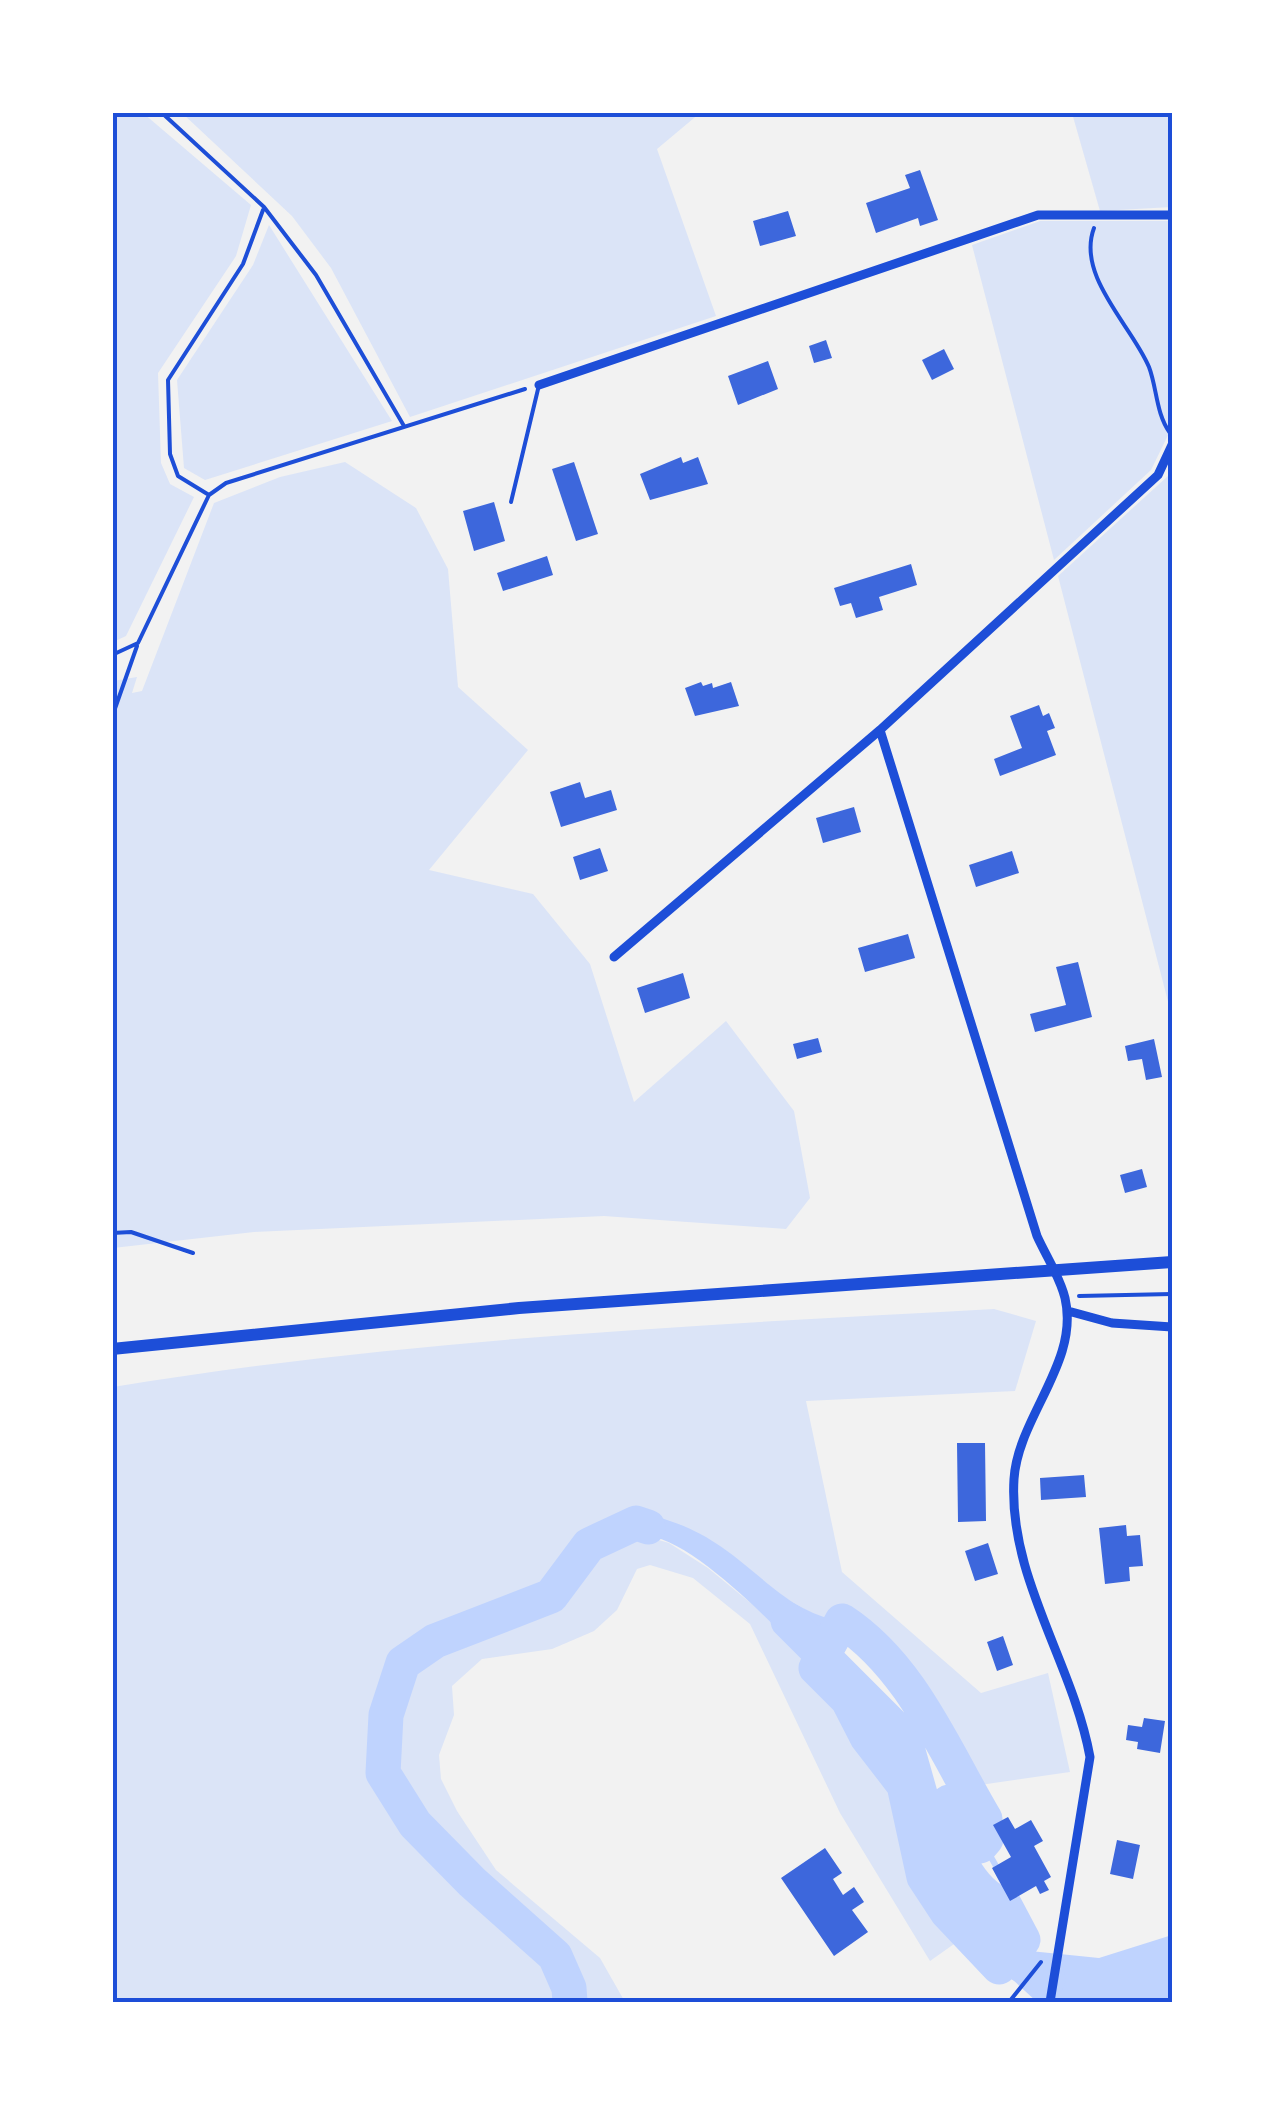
<svg xmlns="http://www.w3.org/2000/svg" width="1285" height="2115" viewBox="0 0 1285 2115" font-family="Barlow,sans-serif">
  <rect width="100%" height="100%" fill="#f2f2f2"/>
  <path fill="#dbe4f7" d="M113 112 143 113 251 205 236 256 158 373 161 463 170 484 194 497 126 636 113 642Z
    M182 113H700L657 149 716 316 410 417 331 268 292 216Z
    M1072 113H1172V207L1100 211Z
    M1040 221H1172V427L1151 470 1054 560 972 245Z
    M269 225 392 421 205 480 184 468 177 380 253 265Z
    M345 462 416 508 448 569 458 687 528 750 429 870 533 894 590 964 634 1102 726 1021 794 1111 810 1198 786 1229 604 1216 254 1232 113 1248V681L137 677 132 693 142 691 214 503 280 477Z
    M1172 466V1017L1058 576 1168 476Z
    M994 1309 1036 1321 1015 1391 806 1401 842 1572 981 1693 1048 1673 1070 1772 966 1787 918 1698 862 1634 842 1621 820 1618 772 1590 724 1549 641 1535 669 1543 708 1568 769 1618 848 1700 867 1737 904 1785 924 1877 947 1912 971 1932 930 1961 840 1813 750 1624 693 1578 650 1565 637 1569 617 1610 594 1631 552 1649 482 1659 452 1686 454 1715 439 1755 441 1779 457 1811 496 1870 600 1958 625 2002H113V1387C403 1339 701 1325 994 1309Z"/>
  <path fill="#bfd3fe" d="M629 1511C665 1517 693 1527 723 1548 762 1575 792 1614 842 1621L816 1668C782 1634 691 1534 641 1535 632 1535 620 1543 611 1546L598 1530Z
    M1172 1935V1997L1145 2002H1037L999 1967 1023 1940 1030 1951 1099 1958Z"/>
  <g fill="none" stroke-linecap="round" stroke-linejoin="round">
    <path stroke="#bfd3fe" stroke-width="6" d="M983 1843 996 1866
      M996 1936 1009 1898"/>
    <path stroke="#bfd3fe" stroke-width="35" d="M788 1621 904 1737 942 1872 1018 1963 1048 1979
      M842 1621C911 1666 944 1750 985 1819L986 1839 980 1846 949 1802 941 1808C950 1845 968 1893 1005 1906L1023 1940 999 1967 947 1912 924 1877 904 1785 867 1737 848 1700 816 1668Z
      M570 2002 569 1988 555 1956 472 1882 415 1824 383 1773 386 1715 403 1663 435 1641 551 1596 589 1545 636 1523 648 1527"/>
  </g>
  <path fill="#3d67dc" d="M920 170 938 220 920 226 918 218 876 233 866 203 910 188 905 175Z
    M788 211 796 236 760 246 753 221Z
    M826 340 832 358 814 363 809 346Z
    M944 349 954 369 932 380 922 360Z
    M768 361 778 389 738 405 728 376Z
    M681 457 683 463 698 457 708 484 650 500 640 474Z
    M574 462 598 534 576 541 552 469Z
    M494 502 505 541 474 551 463 511Z
    M547 556 553 575 503 591 497 573Z
    M911 564 917 585 879 597 883 610 856 618 851 603 840 606 834 588Z
    M701 682 703 686 712 683 713 688 731 682 739 706 695 716 685 688Z
    M1039 705 1043 716 1049 713 1055 728 1047 731 1056 755 1000 776 994 759 1022 748 1010 716Z
    M580 782 585 798 611 790 617 810 561 827 550 792Z
    M854 807 861 832 823 843 816 818Z
    M600 848 608 871 580 880 573 857Z
    M1012 851 1019 873 976 887 969 865Z
    M908 934 915 958 865 972 858 948Z
    M1078 962 1092 1017 1035 1032 1030 1014 1066 1005 1056 967Z
    M683 973 690 998 645 1013 637 988Z
    M818 1038 822 1052 797 1059 793 1044Z
    M1154 1039 1162 1077 1146 1080 1142 1059 1128 1061 1125 1046Z
    M1142 1169 1147 1187 1125 1193 1120 1175Z
    M957 1443H985L986 1521 958 1522Z
    M1084 1475 1086 1497 1041 1500 1040 1478Z
    M1126 1525 1127 1536 1140 1535 1143 1566 1129 1567 1130 1581 1105 1584 1099 1528Z
    M988 1543 998 1574 975 1581 965 1551Z
    M1003 1636 1013 1665 997 1671 987 1642Z
    M1144 1718 1165 1721 1160 1753 1137 1749 1138 1742 1126 1740 1128 1725 1142 1727Z
    M1008 1817 1015 1829 1031 1820 1043 1841 1034 1846 1051 1877 1044 1881 1049 1890 1040 1894 1036 1886 1010 1901 992 1868 1011 1857 993 1825Z
    M1117 1840 1140 1845 1133 1879 1110 1874Z
    M825 1848 842 1873 833 1879 843 1895 854 1887 864 1902 852 1910 868 1932 834 1956 781 1878Z"/>
  <g fill="none" stroke-linecap="round" stroke-linejoin="round">
    <path stroke="#1d4ed8" stroke-width="4" d="M161 112 264 207 316 275 404 426
      M1094 228C1076 276 1132 326 1149 367 1157 388 1156 414 1170 433
      M209 495 178 476 170 454 168 380 243 264 263 210
      M112 655 138 643 209 495 226 483 525 389
      M112 717 137 646
      M112 1233 131 1232 193 1253
      M1079 1296 1172 1294
      M1009 2002 1041 1962"/>
    <path stroke="#1d4ed8" stroke-width="4" d="M511 502 539 385"/>
    <path stroke="#1d4ed8" stroke-width="9" d="M539 385 1038 215H1172
      M880 730 1037 1236C1046 1256 1060 1277 1065 1298 1080 1362 1018 1417 1014 1479 1008 1577 1073 1663 1090 1757L1050 2002
      M614 957 880 730 1158 475 1172 445
      M1068 1311 1112 1323 1172 1327"/>
    <path stroke="#1d4ed8" stroke-width="12" d="M112 1349 519 1308 1172 1262"/>
  </g>
  <rect width="1285" height="2115" fill="none" stroke="#ffffff" stroke-width="230"/>
  <rect x="115" y="115" width="1055" height="1885" fill="none" stroke="#1d4ed8" stroke-width="4"/>
</svg>
